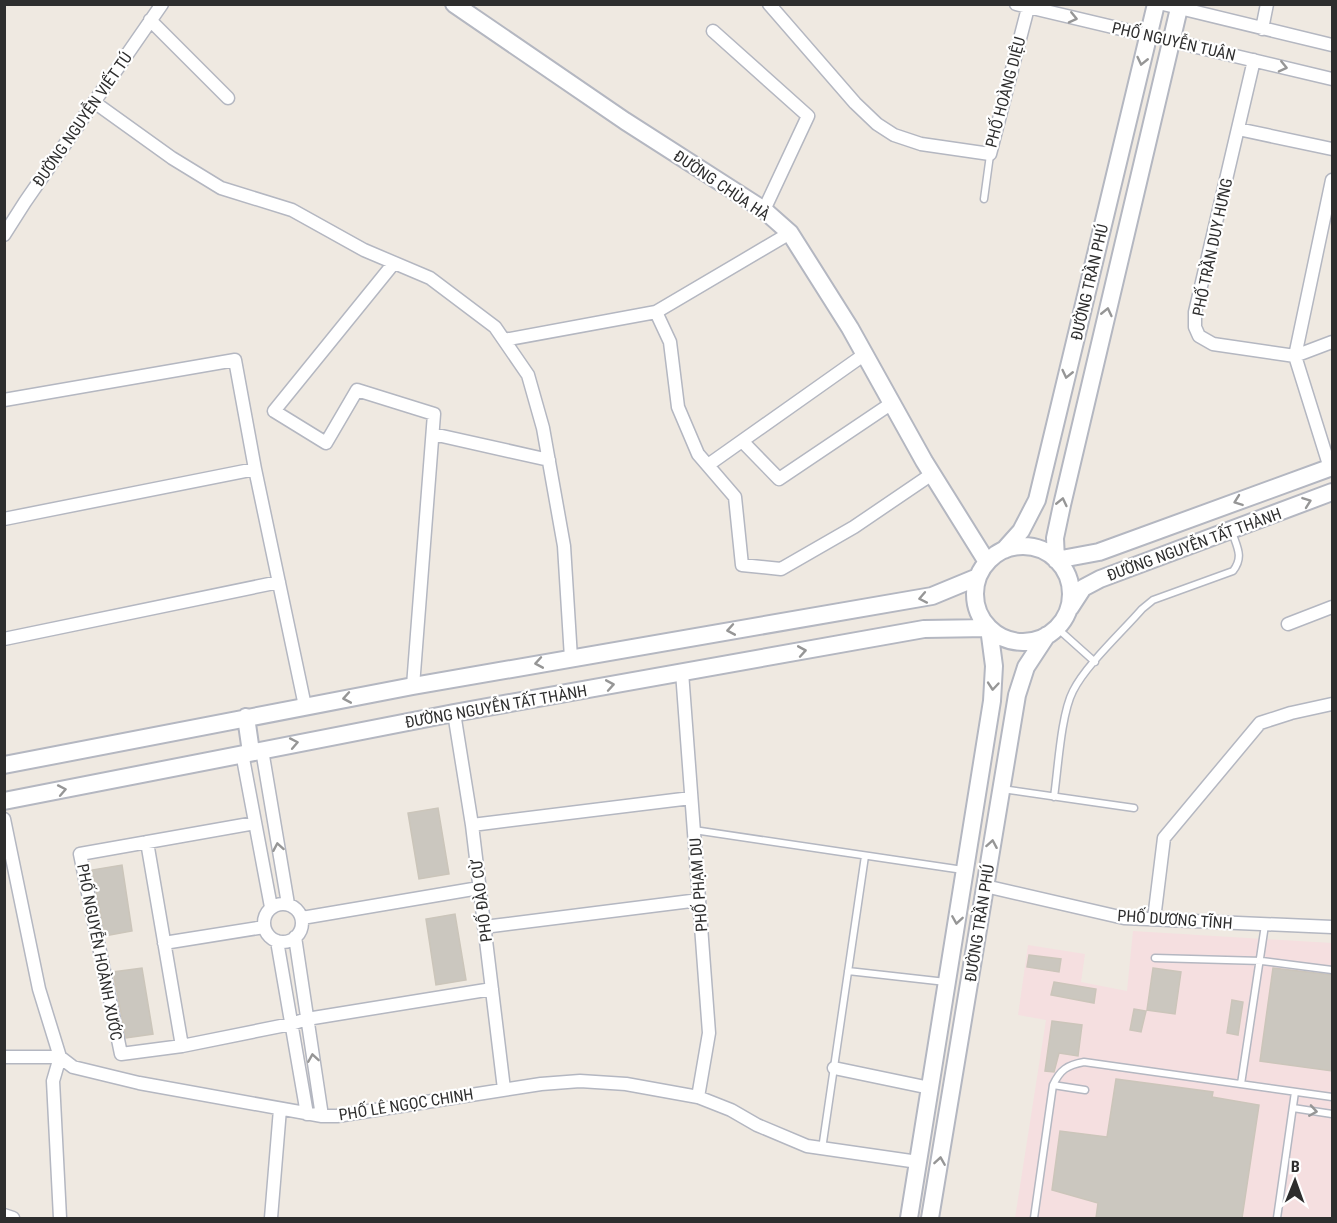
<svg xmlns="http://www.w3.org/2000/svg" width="1337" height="1223" viewBox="0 0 1337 1223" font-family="'Roboto Condensed',sans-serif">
  <rect width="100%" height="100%" fill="#efe9e1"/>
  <path fill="#f5dfe0" d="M1133 931 1332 943V1218H1015L1046 1020 1018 1015 1028 945 1085 954 1081 982 1127 991Z"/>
  <path fill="#cbc7bf" stroke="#cbc5ba" stroke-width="1.5" d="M438 808 449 874 419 879 408 813Z
    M122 865 132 931 105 936 92 870Z
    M455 914 466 980 436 985 426 919Z
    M1029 955 1061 959 1059 972 1027 967Z
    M142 968 153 1034 126 1038 113 972Z
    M1153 968 1181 972 1175 1014 1147 1010Z
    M1273 968 1332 975V1071L1260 1061Z
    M1054 982 1096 989 1094 1003 1051 995Z
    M1232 1000 1243 1002 1238 1035 1227 1033Z
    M1134 1009 1146 1011 1141 1032 1130 1030Z
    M1052 1021 1082 1025 1078 1056 1059 1053 1054 1072 1045 1071Z
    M1116 1079 1213 1092 1212 1097 1259 1105 1242 1218H1096L1098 1203 1052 1190 1060 1131 1107 1137Z"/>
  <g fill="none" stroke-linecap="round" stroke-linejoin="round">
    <defs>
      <path id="lane" d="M984 199 990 155
        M1057 628 1095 662
        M1002 789 1134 808
        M1054 797C1058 769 1061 714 1073 691 1086 665 1122 632 1142 609L1153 600 1233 571C1244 557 1237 547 1232 532
        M694 830 963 870
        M1155 958 1262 961 1332 970
        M848 971 946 982
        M1241 1084 1265 925
        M1053 1085 1085 1090
        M1293 1108 1332 1114
        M822 1149 865 856
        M1034 1218 1053 1085C1060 1070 1067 1065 1084 1062L1332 1097
        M1277 1218 1295 1092"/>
      <path id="street" d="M769 4 855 103 877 124 894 135 921 144 990 154 1029 4
        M1016 4 1332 79
        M1163 4 1332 45
        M150 20 228 98
        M1262 29 1267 4
        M713 31 808 116 764 210
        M1254 60 1195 312V327L1199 336 1213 344 1295 356 1332 342
        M94 102 172 158 221 188 292 210 364 250 430 278 495 327 528 375 543 428 564 546 571 658
        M1238 129 1332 149
        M4 235 25 202 162 4
        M394 263 274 411 326 443 357 390 434 414 413 686
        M656 312 670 342 678 407 698 454 735 497 742 565 781 569 854 527 932 474
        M504 340 656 312 790 233
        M4 400 235 360 255 469 305 706
        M433 434 549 460
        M742 441 779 479 892 403
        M708 465 865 354
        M1330 468 1295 356 1332 180
        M4 519 255 469
        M1288 624 1332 607
        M4 639 279 582
        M682 672 709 1033 698 1097
        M454 713 472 825 504 1089
        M262 750 288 904
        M242 753 271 907
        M4 819 39 989 60 1057 73 1067 139 1083 322 1116H337L541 1084 580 1081 626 1084 698 1097 731 1110 757 1125 807 1146 918 1162
        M255 823 80 854 121 1054 182 1046 291 1024 307 1019 492 989
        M472 825 691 798
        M147 842 182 1046
        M985 886 1124 918 1332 927
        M264 923a19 19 0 1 1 38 0a19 19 0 1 1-38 0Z
        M302 918 479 888
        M1154 919 1164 838 1260 723 1291 713 1332 704
        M484 927 699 900
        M295 937 322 1116
        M277 941 307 1114
        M164 943 264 927
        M4 1057H60L53 1081 60 1218
        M834 1068 930 1088
        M4 1215 13 1218
        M271 1218 280 1109"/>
      <path id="secondary" d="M454 4 625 121 764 210 790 233 850 328 924 461 987 562
        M1180 4 1062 505 1055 538 1056 560 1099 552 1332 467
        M975 594a48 48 0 1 1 96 0a48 48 0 1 1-96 0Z
        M1004 550 1021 531 1037 500 1156 4
        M1070 608 1083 588 1100 579 1332 492
        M246 717 251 752
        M4 765 413 686 932 596 978 577
        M4 801 454 713 924 629 989 628 994 666 992 701 909 1218
        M930 1218 1017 695 1026 667 1047 635"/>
    </defs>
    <use href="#lane" stroke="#b4b7c1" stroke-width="9"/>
    <use href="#street" stroke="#b4b7c1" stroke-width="15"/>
    <use href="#secondary" stroke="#b4b7c1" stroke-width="20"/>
    <use href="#lane" stroke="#fff" stroke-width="6"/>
    <use href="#street" stroke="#fff" stroke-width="12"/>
    <use href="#secondary" stroke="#fff" stroke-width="16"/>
  </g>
  <defs><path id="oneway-chevron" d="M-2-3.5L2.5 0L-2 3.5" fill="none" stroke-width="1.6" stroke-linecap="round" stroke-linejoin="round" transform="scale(1.5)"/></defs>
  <g stroke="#969696">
    <use href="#oneway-chevron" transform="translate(1073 18) rotate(13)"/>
    <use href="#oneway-chevron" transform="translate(1142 61) rotate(103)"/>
    <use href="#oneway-chevron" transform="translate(1283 67) rotate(13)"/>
    <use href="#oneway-chevron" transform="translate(1107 312) rotate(-77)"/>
    <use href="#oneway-chevron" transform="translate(1067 374) rotate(103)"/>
    <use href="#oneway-chevron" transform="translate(1238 501) rotate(160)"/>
    <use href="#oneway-chevron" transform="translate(1062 502) rotate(-77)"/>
    <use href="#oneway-chevron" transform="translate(1307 502) rotate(-20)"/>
    <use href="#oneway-chevron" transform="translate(923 598) rotate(169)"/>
    <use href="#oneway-chevron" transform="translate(731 630) rotate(170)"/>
    <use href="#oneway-chevron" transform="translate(802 651) rotate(-10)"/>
    <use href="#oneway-chevron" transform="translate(539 663) rotate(170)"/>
    <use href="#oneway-chevron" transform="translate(610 685) rotate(-10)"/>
    <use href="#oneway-chevron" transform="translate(993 686) rotate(95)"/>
    <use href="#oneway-chevron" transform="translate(347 698) rotate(170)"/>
    <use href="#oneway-chevron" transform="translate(294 743) rotate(-11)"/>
    <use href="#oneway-chevron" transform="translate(62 790) rotate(-11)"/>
    <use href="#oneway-chevron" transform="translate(992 844) rotate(-80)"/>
    <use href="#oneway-chevron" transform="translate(278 847) rotate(-100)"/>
    <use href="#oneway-chevron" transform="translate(957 920) rotate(99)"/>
    <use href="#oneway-chevron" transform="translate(313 1058) rotate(-99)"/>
    <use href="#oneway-chevron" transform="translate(1313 1111) rotate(9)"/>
    <use href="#oneway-chevron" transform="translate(940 1161) rotate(-81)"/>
  </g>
  <g text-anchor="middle" stroke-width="4.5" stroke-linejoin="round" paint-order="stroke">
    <g font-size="16" fill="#2e2e2e" stroke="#fff">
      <text transform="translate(1174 41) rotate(13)" y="6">PHỐ NGUYỄN TUÂN</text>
      <text transform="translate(1005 92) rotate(-75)" y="6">PHỐ HOÀNG DIỆU</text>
      <text transform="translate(82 119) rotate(-55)" y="6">ĐƯỜNG NGUYỄN VIẾT TÚ</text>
      <text transform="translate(722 185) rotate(34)" y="6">ĐƯỜNG CHÙA HÀ</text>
      <text transform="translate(1212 247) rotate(-78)" y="6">PHỐ TRẦN DUY HƯNG</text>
      <text transform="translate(1089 282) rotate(-77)" y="6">ĐƯỜNG TRẦN PHÚ</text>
      <text transform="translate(1194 544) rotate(-20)" y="6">ĐƯỜNG NGUYỄN TẤT THÀNH</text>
      <text transform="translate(496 706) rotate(-10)" y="6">ĐƯỜNG NGUYỄN TẤT THÀNH</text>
      <text transform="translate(698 885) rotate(-94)" y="6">PHỐ PHẠM DU</text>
      <text transform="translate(481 901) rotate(-97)" y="6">PHỐ ĐÀO CỪ</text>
      <text transform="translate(1175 919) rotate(4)" y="6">PHỐ DƯƠNG TĨNH</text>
      <text transform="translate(979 923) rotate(-81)" y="6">ĐƯỜNG TRẦN PHÚ</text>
      <text transform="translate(100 952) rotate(79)" y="6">PHỐ NGUYỄN HOÀNH XƯỚC</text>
      <text transform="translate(406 1104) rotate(-9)" y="6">PHỐ LÊ NGỌC CHINH</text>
    </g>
  </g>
  <rect width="1337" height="1223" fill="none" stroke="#2e2e2e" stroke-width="12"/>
  <g transform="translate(1295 1181) rotate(1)" stroke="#ffffff" stroke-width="4.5" paint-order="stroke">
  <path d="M0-4.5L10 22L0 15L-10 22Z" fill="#2e2e2e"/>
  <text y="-9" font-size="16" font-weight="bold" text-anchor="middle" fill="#2e2e2e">B</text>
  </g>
</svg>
